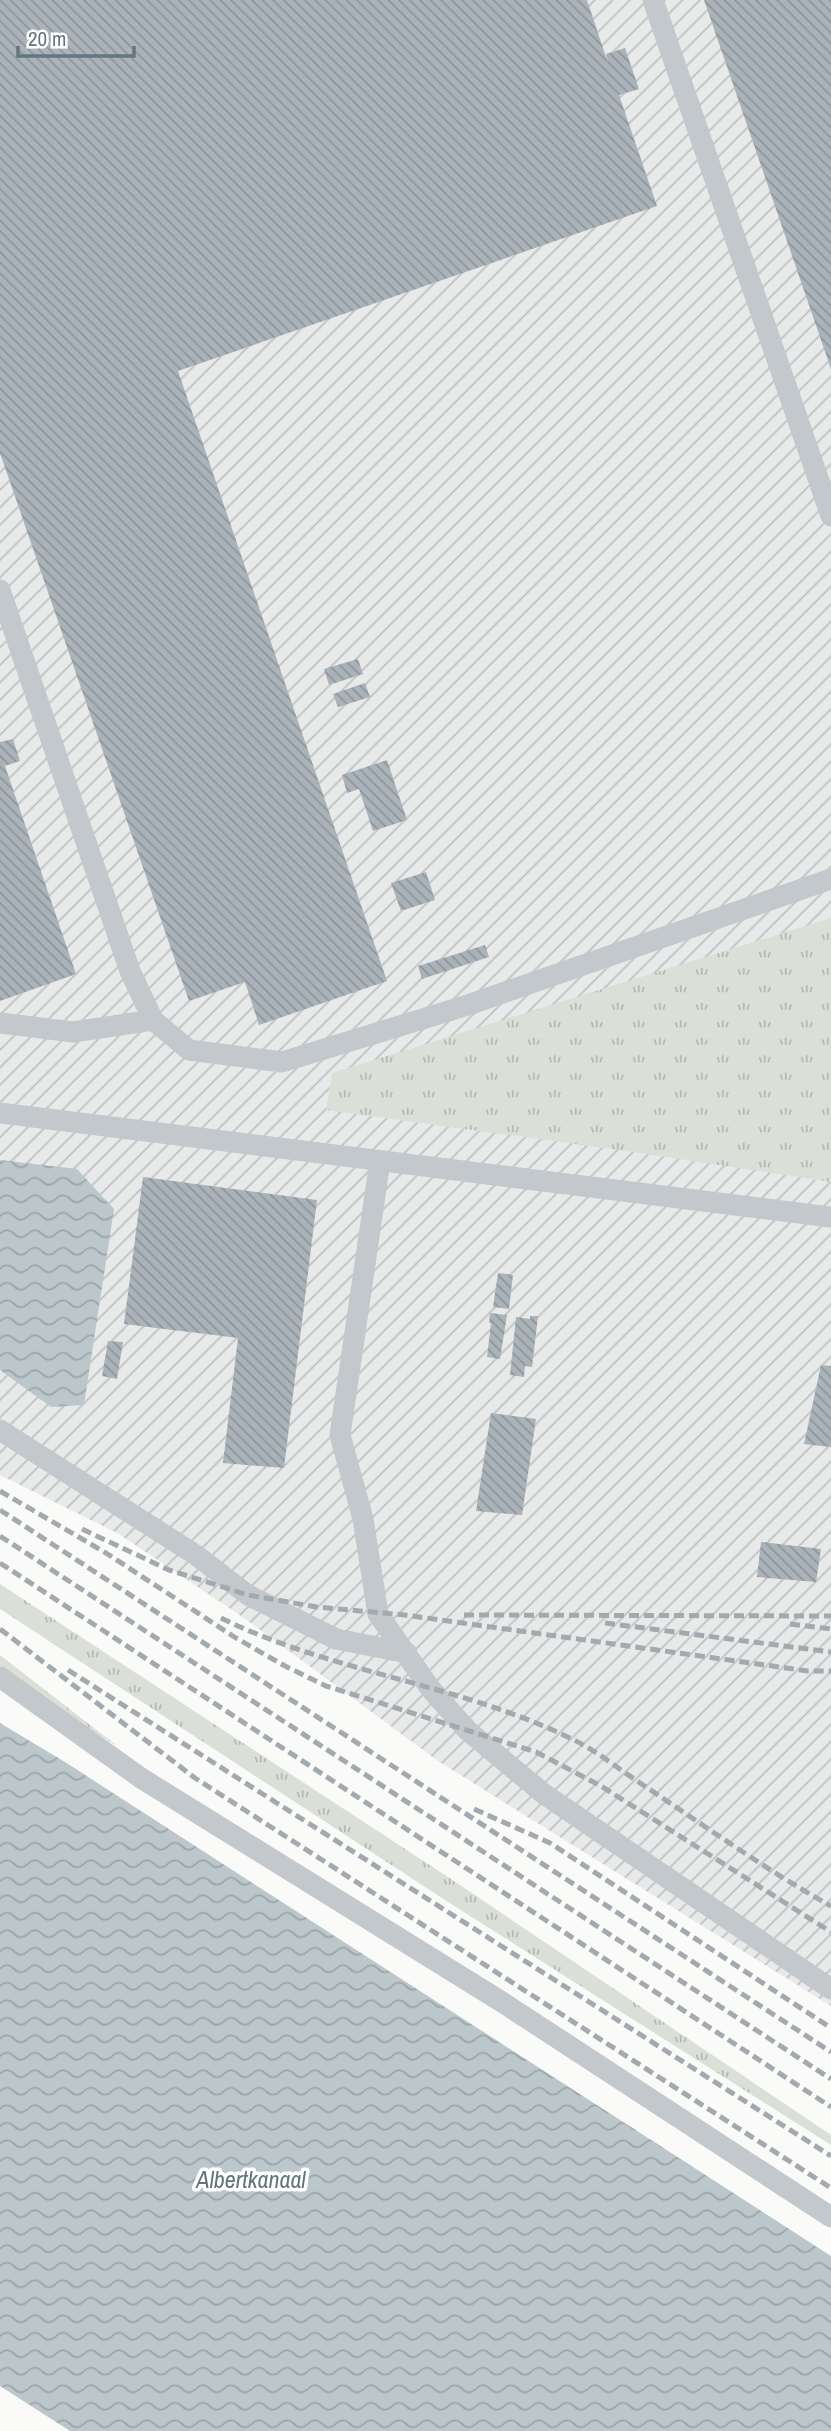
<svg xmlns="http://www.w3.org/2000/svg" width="831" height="2431" viewBox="0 0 831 2431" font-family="'Archivo Narrow',sans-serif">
  <defs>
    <pattern id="industrial-furrows" width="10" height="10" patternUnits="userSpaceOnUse" patternTransform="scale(1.75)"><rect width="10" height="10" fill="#e8e9e9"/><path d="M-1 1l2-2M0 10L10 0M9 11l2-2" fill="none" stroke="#c0c1c2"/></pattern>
    <pattern id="grass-tufts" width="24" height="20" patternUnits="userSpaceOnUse" patternTransform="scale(1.75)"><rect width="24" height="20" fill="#dadfd7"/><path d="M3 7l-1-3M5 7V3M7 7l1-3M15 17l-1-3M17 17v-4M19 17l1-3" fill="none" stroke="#b4b9b4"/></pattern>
    <pattern id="water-waves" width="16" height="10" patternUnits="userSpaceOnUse" patternTransform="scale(1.75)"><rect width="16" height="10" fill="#bbc7cb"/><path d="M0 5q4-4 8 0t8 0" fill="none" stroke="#9ca6aa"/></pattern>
    <pattern id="building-back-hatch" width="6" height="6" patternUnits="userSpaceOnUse" patternTransform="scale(1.75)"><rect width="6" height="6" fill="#aab3b9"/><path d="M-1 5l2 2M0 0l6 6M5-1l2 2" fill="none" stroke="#8e969c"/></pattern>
  </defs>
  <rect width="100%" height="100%" fill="#fafaf8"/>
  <path fill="url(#industrial-furrows)" d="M0 0H831V2006L438 1761 247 1620 119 1534 0 1475Z"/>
  <path fill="url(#grass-tufts)" d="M831 918V1182L626 1151 326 1110 332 1073Z
    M0 1584 454 1881 831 2135V2145L448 1902 0 1609Z
    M0 1655 117 1746 0 1674Z"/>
  <path fill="url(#water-waves)" d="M0 1160 77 1169 114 1209 84 1405 51 1407 0 1370Z
    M0 1723 65 1762 831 2256V2431H70L0 2386Z"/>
  <path fill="url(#building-back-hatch)" d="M0 0H587L608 63 606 54 625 48 639 89 619 95 657 206 178 371 387 981 259 1025 245 982 189 1001 0 453Z
    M704 0H831V369Z
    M358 659 363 674 329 685 324 669Z
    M365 683 370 697 338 707 333 694Z
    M13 739 20 761 5 766 76 974 0 1001V742Z
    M387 760 407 820 373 831 359 789 347 793 342 775Z
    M426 872 435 900 401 911 391 883Z
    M485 945 489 957 422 979 418 966Z
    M143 1177 317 1200 284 1468 223 1463 238 1338 124 1324Z
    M498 1273 513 1275 509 1309 493 1307Z
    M490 1313 507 1315 500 1359 487 1357 491 1323H489Z
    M530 1316H538L532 1367 525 1366 524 1377 510 1375 516 1317 530 1319Z
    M108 1341 123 1342 117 1379 102 1376Z
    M821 1365 831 1366V1447L804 1444Z
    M491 1413 536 1419 522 1515 476 1511Z
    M761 1542 821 1549 816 1582 757 1577Z"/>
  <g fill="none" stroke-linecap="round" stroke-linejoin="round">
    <path stroke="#c3c8cc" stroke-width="21" d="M653 0 831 516
      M0 590 130 971 153 1020 189 1050 282 1062 468 1005 831 879
      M0 1023 73 1032 153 1020
      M0 1113 831 1217
      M380 1161 340 1435 363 1519 378 1614 430 1688 467 1730 544 1794 831 1989
      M0 1430 196 1555 248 1595 336 1639 407 1653
      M0 1677 141 1778 502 2002 831 2217"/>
    <path stroke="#a2aab0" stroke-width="5" stroke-dasharray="10 5" stroke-linecap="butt" d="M0 1491 106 1553 236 1638 285 1666 326 1686 536 1752 601 1786 831 1932
      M0 1510 831 2052
      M82 1529 169 1570 248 1595 317 1607 405 1615 808 1671H831
      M0 1536 831 2079
      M0 1563 831 2107
      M464 1615 831 1616
      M221 1618C333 1673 460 1684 572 1739 597 1751 620 1770 643 1785 705 1826 766 1870 831 1906
      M605 1623 831 1652
      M790 1624 831 1629
      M0 1629 195 1778 831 2188
      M68 1670 831 2156
      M474 1809 550 1843 831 2028"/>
  </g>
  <g text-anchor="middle" stroke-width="7" stroke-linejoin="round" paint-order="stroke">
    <g font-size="24" font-style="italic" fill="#60757c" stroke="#fff">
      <text x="251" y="2188">Albertkanaal</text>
    </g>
  </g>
  <path d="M18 46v10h116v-10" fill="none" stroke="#657683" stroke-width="3.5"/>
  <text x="28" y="46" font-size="21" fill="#657683" stroke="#ffffff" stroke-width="5" paint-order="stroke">20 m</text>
</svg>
